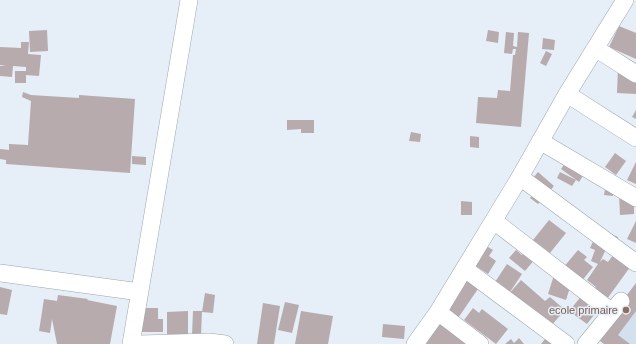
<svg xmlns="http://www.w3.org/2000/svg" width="636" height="344" viewBox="0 0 636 344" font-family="Arial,sans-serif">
  <rect width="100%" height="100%" fill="#e6eef7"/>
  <path fill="#d3e0ee" d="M636 283V344H604Z"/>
  <path fill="#b7abae" d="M619 26 636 33V59L609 47Z
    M47 30 48 51 30 52 29 31Z
    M488 30 499 32 498 43 486 41Z
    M506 32 514 33 513 46 517 47 518 32 529 33 521 127 476 123 478 97 497 98 498 90 510 91 513 55H515L516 49H513L512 54 504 53Z
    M543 38 555 40 554 50 542 49Z
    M21 42H29L28 54 41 55 39 76 26 75V83H15V71H26V67L13 66 12 77 0 76V66H6L0 65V47L21 48Z
    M546 51 552 54 546 66 540 63Z
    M618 67H636V94L617 93Z
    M23 92 31 95 79 98V95L135 99 130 173 6 164V160L0 159V149L9 150V144L28 145 31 101 22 97Z
    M636 110V119L632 117Z
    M287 120H314V133H301V129L287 130Z
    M411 132 421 134 420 142 409 141Z
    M470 136 479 137V148L470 147Z
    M615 153 626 161 616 175 605 167Z
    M571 155 588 168 579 182 561 169Z
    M132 156 146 157V165L132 164Z
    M636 162V184L627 180Z
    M538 172 554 186 538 204 530 198 537 190 529 183Z
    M560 172 576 180 572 186 557 178Z
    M605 189 613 190V196L604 195Z
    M634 193V214L620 215 619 194Z
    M461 201 472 202V215H461Z
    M549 220 566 233 550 253 533 240Z
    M636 221V243L627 239Z
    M599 229 618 237 612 252 606 249 600 262 603 259 608 262 616 251 633 263 607 299 594 289 596 287 587 280 598 264 591 261 595 250 590 248Z
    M483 244 493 250 489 256 496 261 488 274 471 263Z
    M516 250 522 255 525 251 535 259 525 271 509 258Z
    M578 250 587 257 584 260 593 267 581 282 563 268Z
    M507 264 522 274 510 292 495 282Z
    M554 275 572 281 566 300 548 294Z
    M465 276 480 286 456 321 480 344H426L432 334Z
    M521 280 545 301 550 297 565 310 550 327 508 295Z
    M636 283V311L618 335 630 344H604L595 337Z
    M0 287 12 290 7 315 0 314Z
    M205 293 215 295 213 313 202 312Z
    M584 293 601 306 587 324 569 311Z
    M58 295 88 299 87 300 117 306 110 344H57L52 319 50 333 39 331 44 299 57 301Z
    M285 302 299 305 292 333 278 330Z
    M263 303 280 306 274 344H257Z
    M140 308H158V319H163V332H140Z
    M473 308 479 313 482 309 508 329 496 344 464 320Z
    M188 311V335L167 336V312Z
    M193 311H202L201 336 192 335Z
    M301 311 333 316 328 344H295Z
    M383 324 405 326 404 339 382 337Z
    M549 334 561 344H541Z
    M519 338 524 344H505L511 339 514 343Z"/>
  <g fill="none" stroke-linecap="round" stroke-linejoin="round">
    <defs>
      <path id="minor" d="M625 0 567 94 520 177 636 263
        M595 48 636 74
        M567 94 636 138
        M540 141 636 198
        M494 221 612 312
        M465 269 566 344
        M0 273 140 292
        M438 312 480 344
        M131 344 189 0
        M140 344 209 342 225 344
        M415 344 438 312 520 177
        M586 344 621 301"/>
    </defs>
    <use href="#minor" stroke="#9ea6ad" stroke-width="18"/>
    <use href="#minor" stroke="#fff" stroke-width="17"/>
  </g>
  <circle fill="#8d6e63" stroke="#e6eef7" stroke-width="1.5" cx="626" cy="310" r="4"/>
  <g text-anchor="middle" stroke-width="3" stroke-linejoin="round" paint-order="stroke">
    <g font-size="11" fill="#785e54" stroke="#e6eef7" text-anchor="end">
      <text x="618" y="314">ecole primaire</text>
    </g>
  </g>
</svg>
